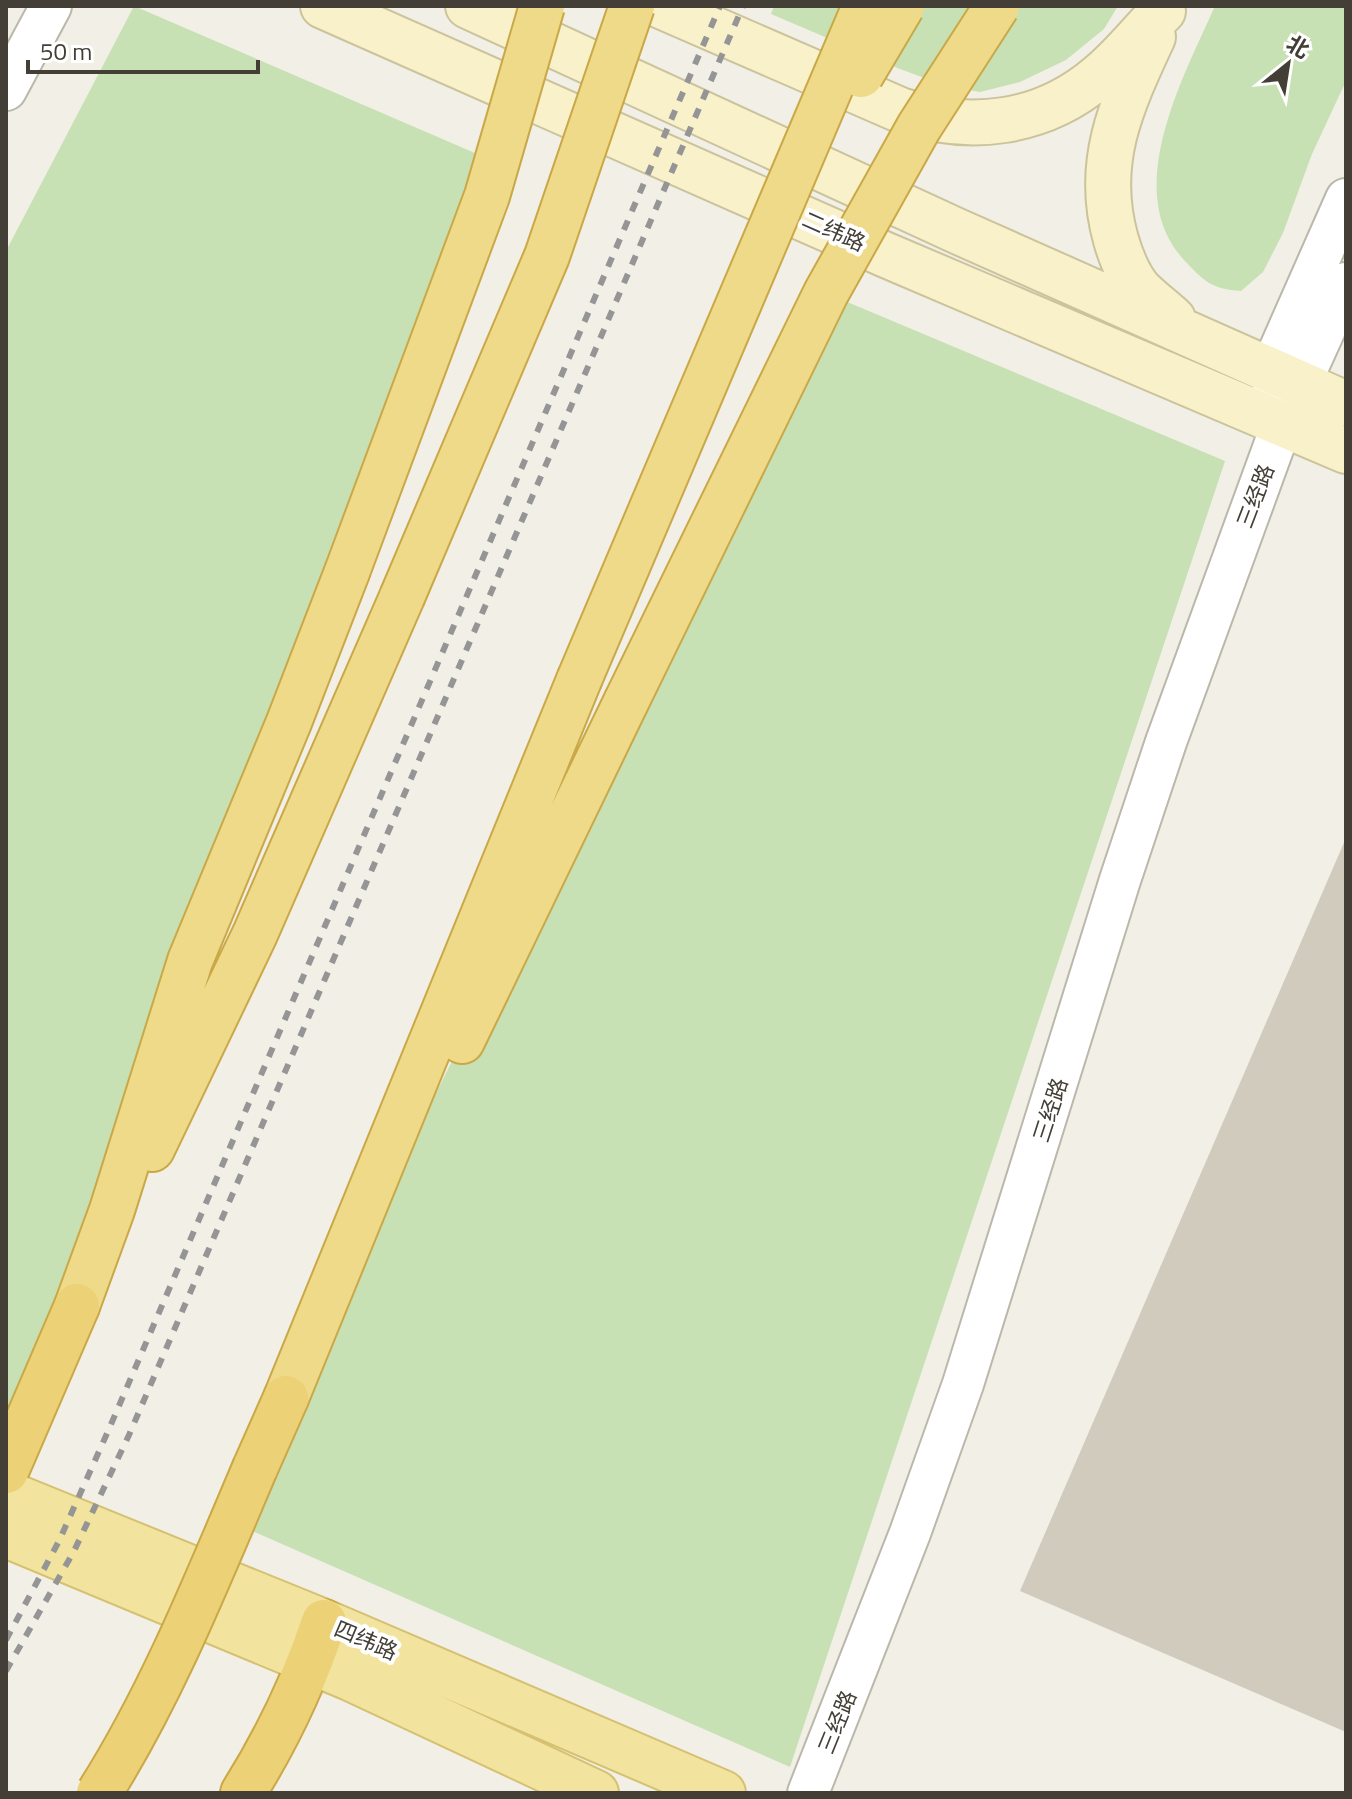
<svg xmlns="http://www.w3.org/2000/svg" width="1352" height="1799" viewBox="0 0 1352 1799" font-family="'Titillium Web','Noto Sans SC',sans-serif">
  <rect width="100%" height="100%" fill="#f1efe6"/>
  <path fill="#c8e1b4" d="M134 6 498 163 77 1306 6 1418V251Z
    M774 6H1118L1104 29 1066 60 1020 82 980 92 946 86 900 69 771 14Z
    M1215 6H1346V81L1312 154 1283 233 1263 272 1241 291C1211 289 1204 281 1184 260 1120 191 1184 76 1215 6Z
    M826 293 1225 461 790 1767 232 1522 286 1398 480 1004Z"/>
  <path fill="#d1cbbd" d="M1346 838V1732L1020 1591Z"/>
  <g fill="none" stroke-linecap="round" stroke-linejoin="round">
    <defs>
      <path id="tertiary" d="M6 90 51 6
        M1277 401 1270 371 1346 199
        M808 1793 910 1533 963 1384 1120 880 1166 742 1282 424 1346 283"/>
      <path id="secondary" d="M323 6 886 255 1346 451
        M468 6 957 231 1346 404
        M661 6 900 110C969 133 1041 125 1098 77 1122 58 1141 32 1163 11
        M1153 37C1121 106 1094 163 1116 240 1121 257 1128 276 1140 290 1150 300 1162 309 1173 319"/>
      <path id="primary" d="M6 1493 324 1622 723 1793
        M6 1535 350 1678 596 1793"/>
      <path id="trunk" d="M462 1041 626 702
        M152 1149 255 934 402 597
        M77 1306 112 1210 190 961 289 722 347 572
        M286 1398 579 680"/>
      <path id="motorway" d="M255 1468 286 1398
        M6 1471 77 1306
        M243 1793C277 1739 304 1682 324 1622"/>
    </defs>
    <use href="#tertiary" stroke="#bbb7aa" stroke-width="44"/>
    <use href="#secondary" stroke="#cbc39b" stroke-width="48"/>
    <use href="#primary" stroke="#d5c171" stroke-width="48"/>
    <use href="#trunk" stroke="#caa847" stroke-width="48"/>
    <use href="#motorway" stroke="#caa847" stroke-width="48"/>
    <use href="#tertiary" stroke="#fff" stroke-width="40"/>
    <use href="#secondary" stroke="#f8f1ca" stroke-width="44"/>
    <use href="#primary" stroke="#f2e39f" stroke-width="44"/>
    <use href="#trunk" stroke="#efda8a" stroke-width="44"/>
    <use href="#motorway" stroke="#ecd176" stroke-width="44"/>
    <path stroke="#959595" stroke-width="6" stroke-dasharray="10 10" stroke-linecap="butt" d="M6 1640 59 1541 109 1429 720 6
      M6 1671 74 1551 129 1435 743 6"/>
    <defs>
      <path id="trunk-bridge" d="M861 75 902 6
        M347 572 487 196 542 6
        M402 597 547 256 632 6
        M579 680 865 6
        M626 702 826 293 919 127 997 6"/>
      <path id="motorway-bridge" d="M99 1793C162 1694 209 1576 255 1468"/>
    </defs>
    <use href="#trunk-bridge" stroke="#caa847" stroke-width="48" stroke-linecap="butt"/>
    <use href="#motorway-bridge" stroke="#caa847" stroke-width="48" stroke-linecap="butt"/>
    <use href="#trunk-bridge" stroke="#efda8a" stroke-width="44"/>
    <use href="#motorway-bridge" stroke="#ecd176" stroke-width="44"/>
  </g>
  <g text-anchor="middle" stroke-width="8" stroke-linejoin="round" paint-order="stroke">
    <g font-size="22" fill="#433f36" stroke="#fff">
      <text transform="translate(834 231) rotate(24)" y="8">二纬路</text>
      <text transform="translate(1255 496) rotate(-69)" y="8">三经路</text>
      <text transform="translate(1050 1110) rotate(-72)" y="8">三经路</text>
      <text transform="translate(366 1640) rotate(23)" y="8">四纬路</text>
      <text transform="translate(837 1722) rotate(-68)" y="8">三经路</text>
    </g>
  </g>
  <rect width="1352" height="1799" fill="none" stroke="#433f36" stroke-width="16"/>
  <g transform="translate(1288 64) rotate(30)" stroke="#ffffff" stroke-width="6" paint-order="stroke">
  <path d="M0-6L14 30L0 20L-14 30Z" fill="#433f36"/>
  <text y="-12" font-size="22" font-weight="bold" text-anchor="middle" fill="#433f36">北</text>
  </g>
  <path d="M28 60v12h230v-12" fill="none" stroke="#433f36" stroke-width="4"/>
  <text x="40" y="60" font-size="24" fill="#433f36" stroke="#ffffff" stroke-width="6" paint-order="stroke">50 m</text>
</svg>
